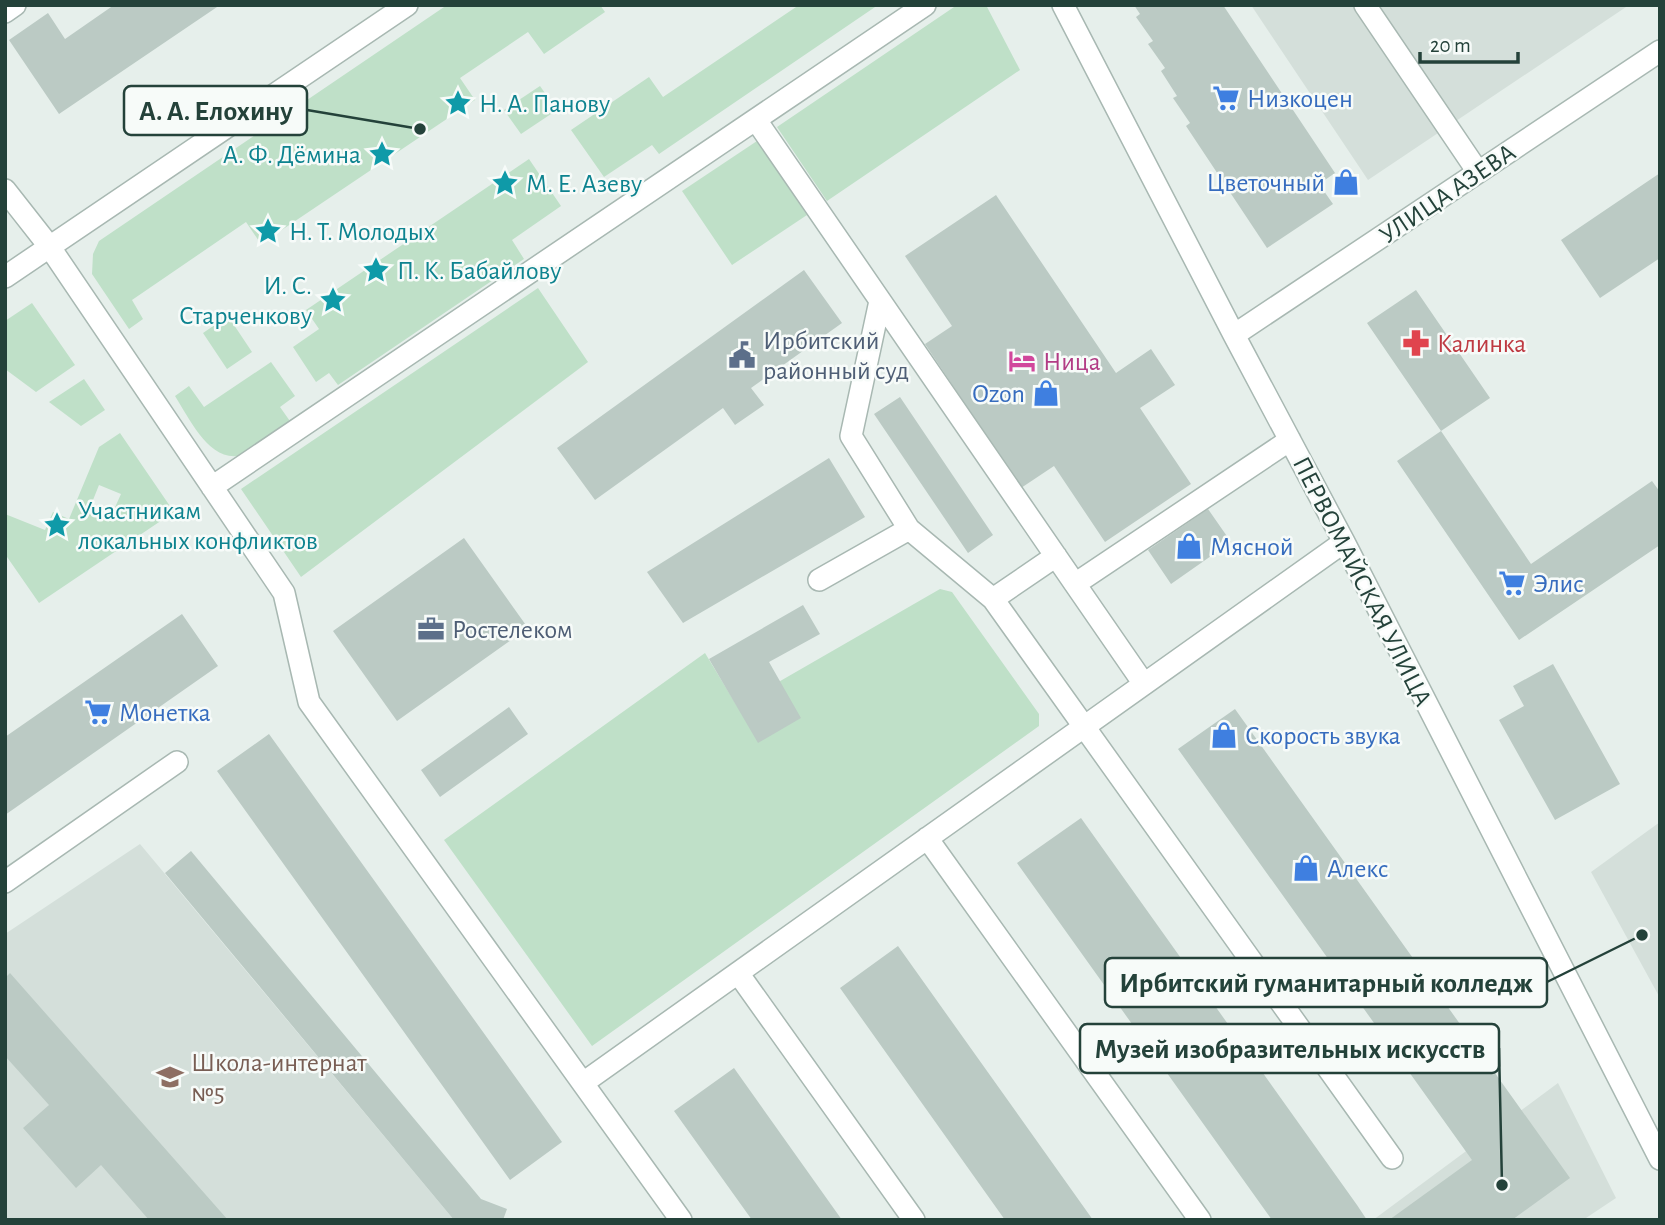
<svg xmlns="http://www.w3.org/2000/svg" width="1665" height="1225" viewBox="0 0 1665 1225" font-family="'Alegreya Sans',sans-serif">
  <rect width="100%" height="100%" fill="#e6efeb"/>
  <path fill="#d4dfda" d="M1251 5H1629L1368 180Z
    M1660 822V998L1591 872Z
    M140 844 454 1220H5V934Z
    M1558 1083 1616 1198 1583 1220H1373Z"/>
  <path fill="#bfe0c8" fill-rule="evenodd" d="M447 5H600L605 12 544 54 528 32 460 78 475 100 261 244 246 222 132 300 143 319 129 329 92 274 93 254 99 241Z
    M799 5H878L659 154 652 145 604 177 571 130 649 77 663 97Z
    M957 5H986L1020 70 827 201 777 127Z
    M540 86 557 110 521 134 504 110Z
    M757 141 807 215 732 265 682 191Z
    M529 159 561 206 512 240 524 259 338 385 329 373 316 382 293 347 319 329 306 310Z
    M538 288 588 362 301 577 241 489Z
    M32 303 75 365 36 392 5 369V321Z
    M228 316 252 352 227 369 203 333Z
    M271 362 295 396 280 407 292 424C278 433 265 445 250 452 213 471 191 421 175 396L189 386 204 407Z
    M84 379 105 410 81 426 49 402Z
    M120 433 174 512 39 603 5 554V514L45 530 53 512 69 519 99 447ZM99 485 121 494 112 514 91 505Z
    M940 589 952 592 1039 714V726L592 1046 444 840 705 653 737 706Z"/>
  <path fill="#bbcac4" d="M114 5H220L59 114 9 40 48 13 65 39Z
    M1134 5H1223L1335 173 1319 184 1333 204 1267 248 1186 126 1190 123 1173 98 1177 96 1161 71 1165 68 1148 44 1153 41 1136 17 1140 14Z
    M1660 173V258L1600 298 1561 240Z
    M996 195 1116 373 1151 349 1175 385 1140 408 1191 484 1105 542 1054 466 1021 488 925 344 952 326 905 256Z
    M804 270 842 323 751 388 764 405 735 425 723 408 595 500 557 448Z
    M1416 290 1490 398 1441 431 1367 323Z
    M900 397 993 535 968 553 874 414Z
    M1441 431 1531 564 1652 481 1660 492V545L1519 640 1397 461Z
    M829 458 865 517 683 623 647 572Z
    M1208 509 1231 542 1171 584 1148 550Z
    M464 538 528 628 397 721 333 631Z
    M803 605 820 634 769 662 801 718 758 743 709 659Z
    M182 614 218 666 5 815V737Z
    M1553 664 1620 784 1555 820 1499 720 1524 706 1513 686Z
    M509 707 528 734 440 797 421 770Z
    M1235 709 1570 1178 1512 1220H1389L1472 1160 1178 749Z
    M269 734 562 1142 510 1180 217 771Z
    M1081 818 1357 1205 1367 1220H1272L1017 863Z
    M191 851 481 1199 507 1209 503 1220H454L165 873Z
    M898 946 1093 1220H1005L840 988Z
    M10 973 228 1220H149L101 1165 76 1188 23 1128 49 1105 5 1056V978Z
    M734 1068 842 1220H752L674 1111Z"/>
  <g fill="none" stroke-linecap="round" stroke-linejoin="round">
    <defs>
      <path id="minor" d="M1063 5 1234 335 1344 542 1660 1159
        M1365 5 1478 172
        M5 12 15 5
        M756 120 1075 584 1290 440
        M5 190 49 246 284 593 309 702 681 1220
        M5 277 407 5
        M880 301 851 436 909 529
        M1234 335 1660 51
        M212 487 925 5
        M819 580 909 529 993 599 1392 1158
        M1075 584 1144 684
        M993 599 1056 556
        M927 838 1200 1220
        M5 882 177 762
        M738 973 914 1220
        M583 1083 1344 542"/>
    </defs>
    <use href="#minor" stroke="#a8b8b2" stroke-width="24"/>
    <use href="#minor" stroke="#fff" stroke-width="21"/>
  </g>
  <defs>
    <symbol id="supermarket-bare" viewBox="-9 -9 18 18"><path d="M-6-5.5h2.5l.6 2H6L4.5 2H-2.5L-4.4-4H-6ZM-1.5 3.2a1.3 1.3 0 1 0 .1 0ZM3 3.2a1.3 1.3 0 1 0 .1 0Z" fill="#3f7fe0" stroke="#f7fbf9" stroke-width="2.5" paint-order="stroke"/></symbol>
    <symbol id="sight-bare" viewBox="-9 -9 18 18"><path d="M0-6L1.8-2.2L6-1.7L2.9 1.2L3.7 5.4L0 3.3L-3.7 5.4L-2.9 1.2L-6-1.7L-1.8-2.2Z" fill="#0f9aa8" stroke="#f7fbf9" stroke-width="2.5" paint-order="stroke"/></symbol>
    <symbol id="shop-bare" viewBox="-9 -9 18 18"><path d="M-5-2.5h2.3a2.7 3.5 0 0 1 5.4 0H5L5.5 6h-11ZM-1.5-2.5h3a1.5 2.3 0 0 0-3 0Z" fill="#3f7fe0" stroke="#f7fbf9" stroke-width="2.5" paint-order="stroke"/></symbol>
    <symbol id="pharmacy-bare" viewBox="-9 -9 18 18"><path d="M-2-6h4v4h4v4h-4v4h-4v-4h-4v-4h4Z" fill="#e0444e" stroke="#f7fbf9" stroke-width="2.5" paint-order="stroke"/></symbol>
    <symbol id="civic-bare" viewBox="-9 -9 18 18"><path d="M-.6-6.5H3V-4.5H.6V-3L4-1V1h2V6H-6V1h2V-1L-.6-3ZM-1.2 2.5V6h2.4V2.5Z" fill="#5c6f8a" stroke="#f7fbf9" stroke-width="2.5" paint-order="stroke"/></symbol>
    <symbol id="hotel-bare" viewBox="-9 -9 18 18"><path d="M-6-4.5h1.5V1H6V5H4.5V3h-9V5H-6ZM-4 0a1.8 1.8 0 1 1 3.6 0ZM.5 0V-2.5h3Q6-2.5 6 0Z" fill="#d1479c" stroke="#f7fbf9" stroke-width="2.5" paint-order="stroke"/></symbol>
    <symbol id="office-bare" viewBox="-9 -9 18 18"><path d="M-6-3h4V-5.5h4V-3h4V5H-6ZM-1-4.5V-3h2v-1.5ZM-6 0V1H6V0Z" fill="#5c6f8a" stroke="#f7fbf9" stroke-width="2.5" paint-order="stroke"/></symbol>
    <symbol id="school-bare" viewBox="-9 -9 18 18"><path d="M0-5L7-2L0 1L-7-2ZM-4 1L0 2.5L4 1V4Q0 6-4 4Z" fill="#8d6e63" stroke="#f7fbf9" stroke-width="2.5" paint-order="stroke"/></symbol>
  </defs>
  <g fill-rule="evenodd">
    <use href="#supermarket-bare" x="1207" y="79" width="38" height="38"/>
    <use href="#sight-bare" x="439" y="84" width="38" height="38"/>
    <use href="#sight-bare" x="363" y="135" width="38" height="38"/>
    <use href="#shop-bare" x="1327" y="163" width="38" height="38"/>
    <use href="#sight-bare" x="486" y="164" width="38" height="38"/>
    <use href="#sight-bare" x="249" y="212" width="38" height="38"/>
    <use href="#sight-bare" x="357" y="251" width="38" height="38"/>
    <use href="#sight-bare" x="314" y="281" width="38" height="38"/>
    <use href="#pharmacy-bare" x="1397" y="324" width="38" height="38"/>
    <use href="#civic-bare" x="723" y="336" width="38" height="38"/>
    <use href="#hotel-bare" x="1003" y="342" width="38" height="38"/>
    <use href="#shop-bare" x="1027" y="374" width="38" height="38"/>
    <use href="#sight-bare" x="38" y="506" width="38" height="38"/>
    <use href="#shop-bare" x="1170" y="527" width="38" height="38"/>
    <use href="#supermarket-bare" x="1493" y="564" width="38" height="38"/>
    <use href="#office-bare" x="412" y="610" width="38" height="38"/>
    <use href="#supermarket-bare" x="79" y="693" width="38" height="38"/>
    <use href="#shop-bare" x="1205" y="716" width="38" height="38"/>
    <use href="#shop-bare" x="1287" y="849" width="38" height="38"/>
    <use href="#school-bare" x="151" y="1058" width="38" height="38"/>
  </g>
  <g text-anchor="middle" stroke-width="5" stroke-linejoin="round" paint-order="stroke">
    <g font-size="26" fill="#366cbe" stroke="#f7fbf9" text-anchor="start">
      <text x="1247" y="107">Низкоцен</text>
      <text x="1325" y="191" text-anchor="end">Цветочный</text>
      <text x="1025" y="402" text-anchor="end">Ozon</text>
      <text x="1210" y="555">Мясной</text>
      <text x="1533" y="592">Элис</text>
      <text x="119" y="721">Монетка</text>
      <text x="1245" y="744">Скорость звука</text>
      <text x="1327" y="877">Алекс</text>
    </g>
    <g font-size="26" fill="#0d838f" stroke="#f7fbf9" text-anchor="start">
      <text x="479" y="112">Н. А. Панову</text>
      <text x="361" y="163" text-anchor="end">А. Ф. Дёмина</text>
      <text x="526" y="192">М. Е. Азеву</text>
      <text x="289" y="240">Н. Т. Молодых</text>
      <text x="397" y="279">П. К. Бабайлову</text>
      <text x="312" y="294" text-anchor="end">И. С.<tspan x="312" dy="30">Старченкову</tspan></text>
      <text x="78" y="519">Участникам<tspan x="78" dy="30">локальных конфликтов</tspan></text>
    </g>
    <g font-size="26" fill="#24423a" stroke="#f7fbf9">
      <text transform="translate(1447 193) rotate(-34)" y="9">УЛИЦА АЗЕВА</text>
      <text transform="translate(1363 581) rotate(63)" y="9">ПЕРВОМАЙСКАЯ УЛИЦА</text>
    </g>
    <g font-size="26" fill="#4e5e75" stroke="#f7fbf9" text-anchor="start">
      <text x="763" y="349">Ирбитский<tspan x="763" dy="30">районный суд</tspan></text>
      <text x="452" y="638">Ростелеком</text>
    </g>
    <g font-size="26" fill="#be3a42" stroke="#f7fbf9" text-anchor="start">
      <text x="1437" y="352">Калинка</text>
    </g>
    <g font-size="26" fill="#b23c85" stroke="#f7fbf9" text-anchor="start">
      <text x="1043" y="370">Ница</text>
    </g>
    <g font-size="26" fill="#785e54" stroke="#f7fbf9" text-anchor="start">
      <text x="191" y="1071">Школа-интернат<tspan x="191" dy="30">№5</tspan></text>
    </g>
  </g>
  <path fill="none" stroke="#24423a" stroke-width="2.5" d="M420 129L307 110M1642 935L1547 982M1502 1185L1499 1048"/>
  <g fill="#24423a" stroke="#f7fbf9" stroke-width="2.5">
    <circle cx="420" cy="129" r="7"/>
    <circle cx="1642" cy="935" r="7"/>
    <circle cx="1502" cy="1185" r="7"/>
  </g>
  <g fill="#f7fbf9" stroke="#24423a" stroke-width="2.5">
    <rect x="124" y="86" width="183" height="49" rx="7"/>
    <rect x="1105" y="958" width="442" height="49" rx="7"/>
    <rect x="1080" y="1024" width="419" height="49" rx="7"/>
  </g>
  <g font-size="28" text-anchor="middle" font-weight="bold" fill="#24423a">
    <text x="216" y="120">А. А. Елохину</text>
    <text x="1326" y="992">Ирбитский гуманитарный колледж</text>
    <text x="1290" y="1058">Музей изобразительных искусств</text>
  </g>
  <rect width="1665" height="1225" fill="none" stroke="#24423a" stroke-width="14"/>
  <path d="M1420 52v10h98v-10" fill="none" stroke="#24423a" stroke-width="3.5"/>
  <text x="1430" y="52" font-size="21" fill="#24423a" stroke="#f7fbf9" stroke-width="5" paint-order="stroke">20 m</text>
</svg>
